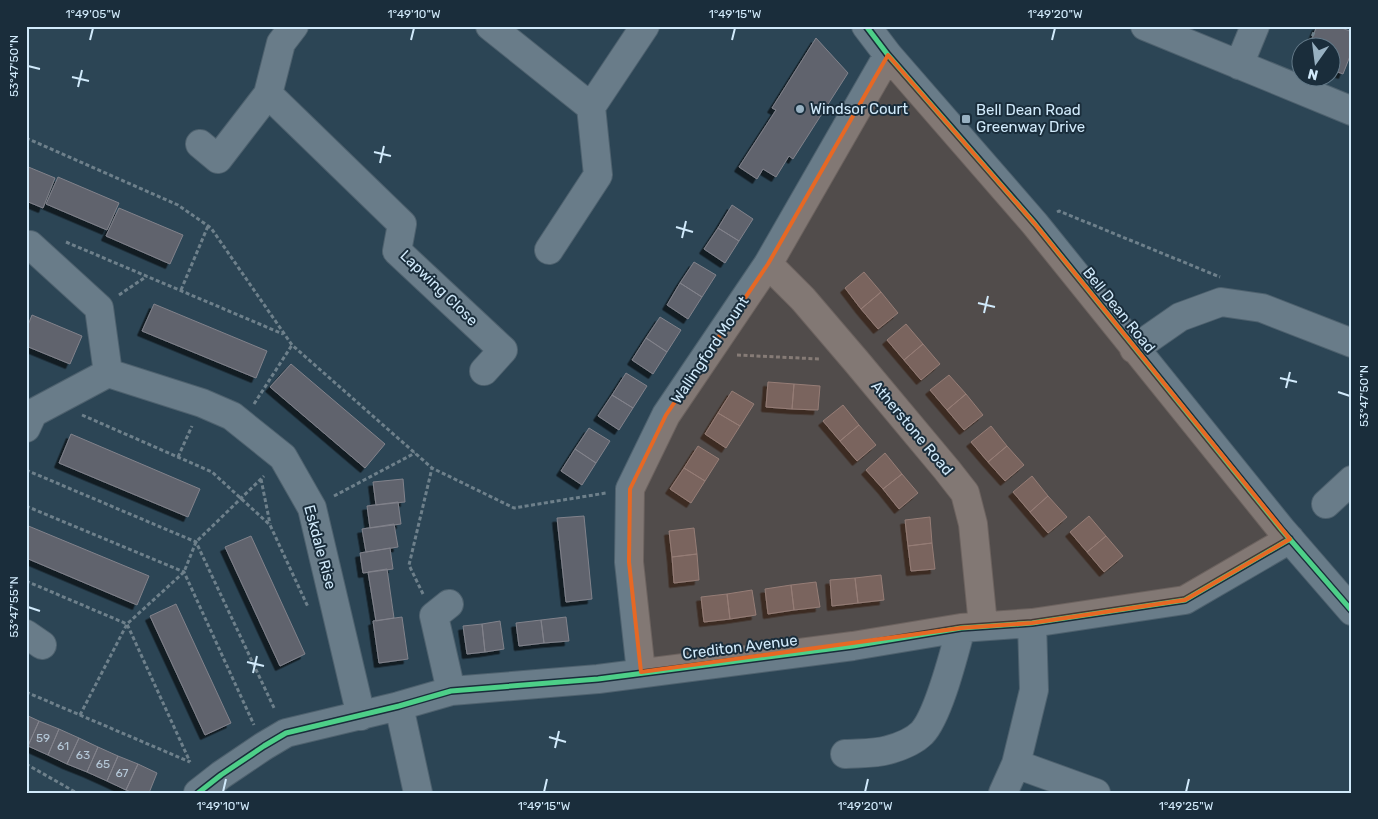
<svg xmlns="http://www.w3.org/2000/svg" width="1378" height="819" viewBox="0 0 1378 819" font-family="Rubik,sans-serif">
  <defs>
    <filter id="shadow"><feDropShadow dx="-4.5" dy="4.5" stdDeviation="0" flood-color="#0009"/></filter>
  </defs>
  <rect width="100%" height="100%" fill="#2c4555"/>
  <path fill="#61636d" stroke="#81828b" filter="url(#shadow)" d="M1317 26H1337L1352 32V51L1343 74 1330 69V48H1308Z
    M816 38 848 73 793 159 789 156 776 177 763 169 757 179 739 167 776 110 772 108Z
    M26 166 55 178 43 208 26 201Z
    M58 177 119 203 107 230 46 204Z
    M732 205 753 219 739 241 718 228Z
    M119 208 183 235 170 264 106 236Z
    M718 228 739 241 725 263 704 249Z
    M694 262 716 275 702 297 680 283Z
    M864 272 881 292 861 309 845 288Z
    M680 283 702 297 688 319 667 305Z
    M881 292 898 313 878 329 861 309Z
    M154 304 267 351 256 378 142 331Z
    M32 315 82 336 70 364 26 346V330Z
    M660 317 681 330 667 352 646 338Z
    M906 324 923 344 904 360 887 340Z
    M646 338 667 352 653 374 632 360Z
    M923 344 940 364 921 380 904 360Z
    M291 364 385 444 365 468 270 387Z
    M626 373 647 386 633 408 612 395Z
    M949 375 966 394 947 410 930 390Z
    M768 382 794 384 792 409 766 407Z
    M794 384 820 386 818 410 792 409Z
    M732 391 754 404 740 426 718 413Z
    M966 394 983 415 964 430 947 410Z
    M612 395 633 408 619 430 598 416Z
    M843 405 859 425 840 441 823 421Z
    M718 413 740 426 726 448 705 434Z
    M859 425 876 445 857 461 840 441Z
    M991 426 1007 446 988 462 971 442Z
    M589 428 610 441 596 463 575 449Z
    M71 434 200 489 188 517 59 463Z
    M698 446 719 459 705 481 684 468Z
    M1007 446 1024 465 1005 481 988 462Z
    M575 449 596 463 582 485 561 471Z
    M885 453 902 474 883 489 866 470Z
    M684 468 705 481 691 503 670 489Z
    M902 474 918 493 899 509 883 489Z
    M1032 476 1048 496 1030 512 1013 492Z
    M403 479 405 502 376 505 373 482Z
    M1048 496 1067 517 1048 533 1030 512Z
    M398 502 401 524 370 528 367 506Z
    M584 516 592 599 566 602 557 518Z
    M1089 516 1106 536 1087 552 1070 532Z
    M930 517 932 543 908 546 905 520Z
    M394 524 398 547 366 552 362 529Z
    M26 525 149 576 137 605 26 558Z
    M694 528 697 554 672 557 669 531Z
    M251 536 305 654 280 666 225 547Z
    M1106 536 1123 556 1104 572 1087 552Z
    M932 543 935 569 911 571 908 546Z
    M390 548 393 569 363 573 360 553Z
    M697 554 699 580 674 583 672 557Z
    M387 569 394 618 376 621 368 572Z
    M881 575 884 600 858 603 855 578Z
    M855 578 858 603 832 606 830 580Z
    M816 582 820 607 794 610 791 585Z
    M791 585 794 610 768 614 765 589Z
    M752 590 756 615 730 619 727 594Z
    M727 594 730 619 704 622 701 597Z
    M176 604 231 723 205 735 150 616Z
    M402 617 408 659 379 663 373 621Z
    M566 617 569 641 544 643 541 620Z
    M541 620 544 643 519 646 516 623Z
    M500 621 504 649 485 652 482 624Z
    M482 624 485 652 467 654 463 626Z
    M26 715 39 721 28 746 26 745Z
    M39 721 59 729 48 755 28 746Z
    M59 729 79 738 67 764 48 755Z
    M79 738 98 747 87 772 67 764Z
    M98 747 118 756 107 781 87 772Z
    M118 756 138 764 126 790 107 781Z
    M138 764 157 773 149 793H133L126 790Z"/>
  <g fill="none" stroke-linecap="round" stroke-linejoin="round">
    <defs>
      <path id="minor" d="M490 26 591 107 598 175 549 250
        M866 26 888 55 1035 224 1281 529 1352 611
        M1145 26 1352 111
        M1239 65 1255 26
        M268 94 402 224 397 251 503 350 484 371
        M591 107 645 26
        M200 144 218 159 268 94 281 43 294 26
        M30 245 99 308 108 373
        M768 264 803 299 856 361 947 470 965 493 973 524 983 625
        M1134 349 1180 317 1221 302 1262 308 1352 343
        M26 428 33 413 108 373 202 403 232 416 283 457 312 508 361 716
        M1326 504 1352 480
        M449 604 434 616 451 691
        M26 634 42 645
        M641 672 629 562 630 489 666 415 768 264 888 55
        M399 706 418 793
        M845 754C859 753 875 754 888 750 899 747 914 741 922 733 939 715 954 653 961 628
        M1016 764 1096 793
        M198 793 221 775 264 746 286 733 399 706 451 691 598 679 853 646 961 628 1032 623 1185 600 1290 539
        M1003 793 1016 764 1034 690 1032 623"/>
    </defs>
    <use href="#minor" stroke="#4e616e" stroke-width="30"/>
    <path stroke="#6e808b" stroke-width="3" stroke-dasharray="4 2.5" stroke-linecap="butt" d="M1307 48 1315 30
      M26 138 178 205 211 228 292 345 432 468 514 508 606 493
      M1057 212 1059 211 1220 277
      M66 242 283 334
      M181 290 208 226
      M119 295 147 276
      M737 355 820 359
      M254 404 292 345
      M82 415 212 472 270 525 308 607
      M178 457 192 426
      M26 470 196 542 275 710
      M261 479 270 524
      M334 496 415 453
      M26 506 184 572 254 725
      M26 581 127 624 190 762
      M423 594 409 565 432 468
      M26 692 190 762
      M80 715 127 624 184 572 196 542 264 476
      M26 764 77 793"/>
    <use href="#minor" stroke="#697c89" stroke-width="28"/>
    <defs>
      <path id="cycleway" d="M866 26 888 55 1035 224 1281 529 1352 611
        M198 793 221 775 264 746 286 733 399 706 451 691 598 679 853 646 961 628 1032 623 1185 600 1290 539"/>
    </defs>
    <use href="#cycleway" stroke="#1a2d3b" stroke-width="8"/>
    <use href="#cycleway" stroke="#4dcf88" stroke-width="5"/>
  </g>
  <path fill="#e66824" fill-opacity="0.2" stroke="#e66824" stroke-width="4" stroke-linejoin="round" d="M888 55 1035 224 1290 539 1185 600 1032 623 961 628 641 672 629 562 630 489 666 415 768 264Z"/>
  <path fill="none" stroke="#d1eafb" stroke-width="2" d="M90 40 93 28M411 40 414 28M732 40 735 28M1052 40 1055 28M28 66 40 69M72 77 89 81M78 87 82 70M374 152 391 156M380 163 384 146M676 227 693 232M682 238 686 221M978 303 995 307M984 313 988 296M1280 378 1297 382M1286 388 1290 372M1338 392 1350 396M28 607 40 611M247 662 264 666M253 673 257 656M549 737 566 742M555 748 559 731M223 792 226 779M544 792 547 779M865 792 868 779M1186 792 1189 779"/>
  <g fill="#97b0c1" stroke="#1a2d3b" stroke-width="2">
    <circle cx="800" cy="109" r="5"/>
    <rect x="961" y="114" width="10" height="10" rx="2.5"/>
  </g>
  <g text-anchor="middle" stroke-width="4" stroke-linejoin="round" paint-order="stroke">
    <g font-size="12" fill="#b5c8d8">
      <text x="43" y="742">59</text>
      <text x="63" y="750">61</text>
      <text x="83" y="759">63</text>
      <text x="103" y="768">65</text>
      <text x="122" y="777">67</text>
    </g>
    <g font-size="15" fill="#d1eafb" stroke="#1a2d3b" text-anchor="start">
      <text x="810" y="114">Windsor Court</text>
      <text x="976" y="115">Bell Dean Road<tspan x="976" dy="17">Greenway Drive</tspan></text>
    </g>
    <g font-size="15" fill="#d1eafb" stroke="#1a2d3b">
      <text transform="translate(439 288) rotate(44)" y="5">Lapwing Close</text>
      <text transform="translate(1119 310) rotate(51)" y="5">Bell Dean Road</text>
      <text transform="translate(710 350) rotate(-56)" y="5">Wallingford Mount</text>
      <text transform="translate(912 428) rotate(50)" y="5">Atherstone Road</text>
      <text transform="translate(320 547) rotate(75)" y="5">Eskdale Rise</text>
      <text transform="translate(740 647) rotate(-7)" y="5">Crediton Avenue</text>
    </g>
  </g>
  <rect width="1378" height="819" fill="none" stroke="#1a2d3b" stroke-width="55"/>
  <g transform="translate(1316 62) rotate(194)"><circle r="24" fill="#1a2d3b" stroke="#637988"/>
  <path d="M0-4L9 19L0 12L-9 19Z" fill="#97b0c1"/>
  <text y="-8" font-size="14" font-weight="bold" text-anchor="middle" fill="#d1eafb">N</text>
  </g>
  <rect x="28" y="28" width="1322" height="764" fill="none" stroke="#d1eafb" stroke-width="2"/>
  <g font-size="12" text-anchor="middle" fill="#d1eafb">
    <text x="93" y="18">1°49'05"W</text>
    <text x="414" y="18">1°49'10"W</text>
    <text x="735" y="18">1°49'15"W</text>
    <text x="1055" y="18">1°49'20"W</text>
    <text transform="translate(14 66) rotate(-90)" y="4">53°47'50"N</text>
    <text transform="translate(1364 396) rotate(-90)" y="4">53°47'50"N</text>
    <text transform="translate(14 607) rotate(-90)" y="4">53°47'55"N</text>
    <text x="223" y="810">1°49'10"W</text>
    <text x="544" y="810">1°49'15"W</text>
    <text x="865" y="810">1°49'20"W</text>
    <text x="1186" y="810">1°49'25"W</text>
  </g>
</svg>
